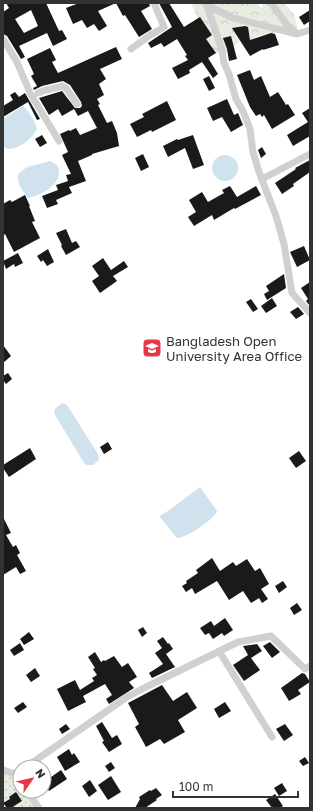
<svg xmlns="http://www.w3.org/2000/svg" width="313" height="811" viewBox="0 0 313 811" font-family="'Golos Text',sans-serif">
  <defs>
    <pattern id="grass-dots" width="8" height="8" patternUnits="userSpaceOnUse"><rect width="8" height="8" fill="#e6ecdf"/><path d="M2 2h.1M6 6h.1" fill="none" stroke="#c6cbc0" stroke-width="1.8" stroke-linecap="round"/></pattern>
    <pattern id="forest-crowns" width="20" height="18" patternUnits="userSpaceOnUse"><rect width="20" height="18" fill="#e6ecdf"/><path d="M2 6a3 3 0 1 1 6 0M12 15a3 3 0 1 1 6 0" fill="none" stroke="#c6cbc0"/></pattern>
  </defs>
  <rect width="100%" height="100%" fill="#fff"/>
  <path fill="url(#grass-dots)" d="M3 767 20 782V791H26L37 808H3Z"/>
  <path fill="url(#forest-crowns)" d="M191 3H256L262 8 264 3H284L294 14 298 30 260 35 250 40H240L229 52 213 54Z"/>
  <path fill="#cfe2ee" d="M23 106C28 109 36 123 37 129 33 138 12 156 3 146V119Z
    M212 168a13 13 0 1 1 26 0a13 13 0 1 1-26 0Z
    M50 161 57 165C59 169 60 173 58 178 54 188 38 196 28 198 22 190 17 184 18 174L27 167Z
    M62 403 67 405 98 454 99 460 93 465H87L84 463 55 415 54 411 57 407Z
    M200 487 217 511 216 513C210 522 188 537 177 538L160 517 161 515 168 511Z"/>
  <path fill="#1a1a1a" fill-rule="evenodd" d="M6 3H46L59 31 62 30 67 39 53 46 47 33 19 46 25 57 21 59 7 36 3 34V12L9 8ZM31 10 38 26 24 33 15 19Z
    M79 3H149L150 6 141 11 152 29 139 37 125 15 123 16 116 3 98 11 107 26 99 31 94 24 87 28 82 20 73 24 66 8Z
    M159 3H169L184 27 200 17 212 35 206 39 216 53 208 58 218 74 213 78 202 62 189 70 190 73 178 79 172 68 188 60 185 56 187 55 177 39 164 47 161 43 151 48 148 43 172 27Z
    M310 10V21L304 25 299 17Z
    M245 26 248 27 250 40 271 33 275 34 279 45 263 50V49L250 56 232 28Z
    M231 36 237 59 229 61 227 49 223 38Z
    M116 47 122 59 100 69 106 79 99 84 104 95 97 99 100 104 98 105 107 123 112 121 117 133 119 146 92 154V155L78 161 86 181 69 187 72 193 56 200 58 204 47 208 42 196 58 190 56 185 68 181 66 175 71 174 62 155 68 152 60 134 69 130 70 131 76 128 80 135 97 128 88 111 78 116 74 109 62 116 58 109 49 115 39 98 62 91 75 108H80L82 106 81 102 70 85 63 81 42 86 34 90 33 88 37 86 31 76 34 74 27 59 50 48 56 60 52 62 58 73Z
    M250 70 254 80 261 76 270 97 278 92 286 105 288 104 295 115 272 129 264 115 262 117 260 114 256 116 250 107 237 75Z
    M209 76 215 88 209 91 203 79Z
    M15 92 19 97 25 93 40 119 37 120 28 102 3 117V106L13 100 10 95Z
    M227 99 234 115 238 113 243 125 231 132 222 117 213 121 207 108Z
    M167 101 176 120 152 132 151 130 137 137 130 124 144 117 142 114Z
    M310 108V136L293 146 287 135 308 122 302 113Z
    M42 135 47 143 40 147 35 139Z
    M193 135 204 165 193 169 185 148 168 157 163 146 177 139 178 140Z
    M262 147 266 154 261 158 258 150Z
    M143 154 149 167 141 171 135 158Z
    M310 160V172L293 184 294 186 282 194 275 183 296 169 295 168Z
    M230 186 237 197 256 186 261 195 235 209 234 208 214 220 212 215 194 226 188 217 196 212 189 200 202 192 208 202 224 193 222 190Z
    M25 195 30 206H29L35 221 32 222 40 238 14 252 5 234 3 236V204L10 200 12 202Z
    M66 229 72 243 76 241 80 247 66 255 61 246 62 245 56 233Z
    M304 246 310 260 297 267 290 252Z
    M48 249 54 262 47 266 43 260 41 262 37 256Z
    M18 253 23 263 15 267 14 264 6 269 3 261Z
    M103 258 111 270 124 261 128 267 113 276 117 281 100 293 92 281 99 276 92 266Z
    M284 274 286 288 267 300 264 294 269 291 266 286Z
    M310 282V306L306 301 308 299 301 288Z
    M272 298 277 306 266 313 261 306Z
    M251 299 258 309 253 312 246 302Z
    M298 307 304 314 296 319 290 312Z
    M3 345 11 356 3 363Z
    M8 373 12 379 6 384 3 380V376Z
    M108 442 112 449 104 454 100 447Z
    M30 448 36 459 9 477 3 468V465Z
    M299 451 306 461 296 468 289 458Z
    M3 517 11 533 6 535 13 547 16 545 20 553 17 555 26 571 20 574 16 567 3 575Z
    M212 558 220 571 233 562 236 566 247 559 255 571 260 568 269 584 261 589 268 599 262 603 259 598 251 603 243 591 229 600 217 581 195 594 192 588 186 592 182 586 187 583 186 581 198 573 196 570Z
    M283 581 287 587 279 593 275 586Z
    M297 603 302 610 294 615 290 608Z
    M225 618 233 630 224 636 222 633 213 639 209 633 205 635 200 628 211 621 214 626Z
    M143 627 147 633 142 637 138 630Z
    M29 632 34 639 24 645 20 639Z
    M163 637 168 644 169 643 173 649 166 654 175 667 152 678 149 673 163 664 155 653 162 648 157 641Z
    M270 642 280 652 272 658 263 646Z
    M20 643 24 650 14 656 10 650Z
    M257 644 262 651 251 658 260 670 244 681 233 665 248 655 243 646Z
    M95 652 101 662 104 660 105 661 114 656 122 667 128 663 137 677 129 682 134 688 109 704 106 699 112 695 105 684 83 696 86 702 68 711 57 689 75 680 80 690 94 681 92 678 97 675 93 669 95 668 88 657Z
    M35 668 40 676 31 682 26 675Z
    M302 673 305 674 310 682 298 690 301 694 289 701 281 688Z
    M162 685 173 701 187 692 197 708 178 720 185 732 164 744 160 739 146 747 135 727 139 724 128 703Z
    M23 702 27 707 18 713 14 708Z
    M225 702 231 711 219 718 214 709Z
    M102 722 112 738 117 735 122 744 109 752 102 742 104 741 96 726Z
    M66 724 70 729 62 734 59 729Z
    M285 724 293 735 284 741 276 729Z
    M69 749 72 755 74 753 80 762 65 771 57 757Z
    M305 757 309 763 303 766 299 761Z
    M111 762 115 768 109 772 105 766Z
    M61 770 67 779 49 791 44 782Z
    M111 776 121 792 108 800 98 785Z
    M90 780 97 791 89 797 82 786Z
    M282 783 287 791 279 796 274 788Z
    M156 788 162 795 156 799 157 800 145 808H135L140 799 139 797 150 790 151 791Z
    M16 792 22 801 11 808H7L3 803 10 799 9 797Z
    M275 794 283 806 280 808H272L266 800Z"/>
  <g fill="none" stroke-linecap="round" stroke-linejoin="round">
    <path stroke="#d0d0d0" stroke-width="7" d="M206 3 222 50 224 63 229 74 236 99 243 111 250 129 253 152 259 172 276 216 284 244 292 293 310 313
      M271 3 287 25 295 32
      M207 5 233 18 297 34 310 30
      M3 39 17 62 30 93 59 141
      M131 49 149 36 164 27 154 3
      M38 93C47 88 52 90 62 86L66 88 77 104
      M262 179 310 154
      M219 651 272 737
      M26 767 127 697 146 687 238 642 271 636 305 669 310 666
      M3 770 16 774 20 781
      M27 791 39 808"/>
  </g>
  <defs>
    <symbol id="university-square" viewBox="-11 -11 22 22"><rect x="-9" y="-9" width="18" height="18" rx="4" fill="#e63946" stroke="#fff"/><path d="M0-5L7-2L0 1L-7-2ZM-4 1L0 2.5L4 1V4Q0 6-4 4Z" fill="#fff"/></symbol>
  </defs>
  <g fill-rule="evenodd">
    <use href="#university-square" x="141" y="337" width="22" height="22"/>
  </g>
  <g text-anchor="middle" stroke-width="4" stroke-linejoin="round" paint-order="stroke">
    <g font-size="13" fill="#333" stroke="#fff" text-anchor="start">
      <text x="166" y="346">Bangladesh Open<tspan x="166" dy="15">University Area Office</tspan></text>
    </g>
  </g>
  <rect width="313" height="811" fill="none" stroke="#333333" stroke-width="8"/>
  <g transform="translate(32 779) rotate(56)"><circle r="19" fill="#ffffff" stroke="#adadad"/>
  <path d="M0-3L7 15L0 10L-7 15Z" fill="#e63946"/>
  <text y="-6" font-size="11" font-weight="bold" text-anchor="middle" fill="#333333">N</text>
  </g>
  <path d="M173 791v6h125v-6" fill="none" stroke="#333333" stroke-width="2"/>
  <text x="179" y="791" font-size="12" fill="#333333" stroke="#ffffff" stroke-width="3" paint-order="stroke">100 m</text>
</svg>
